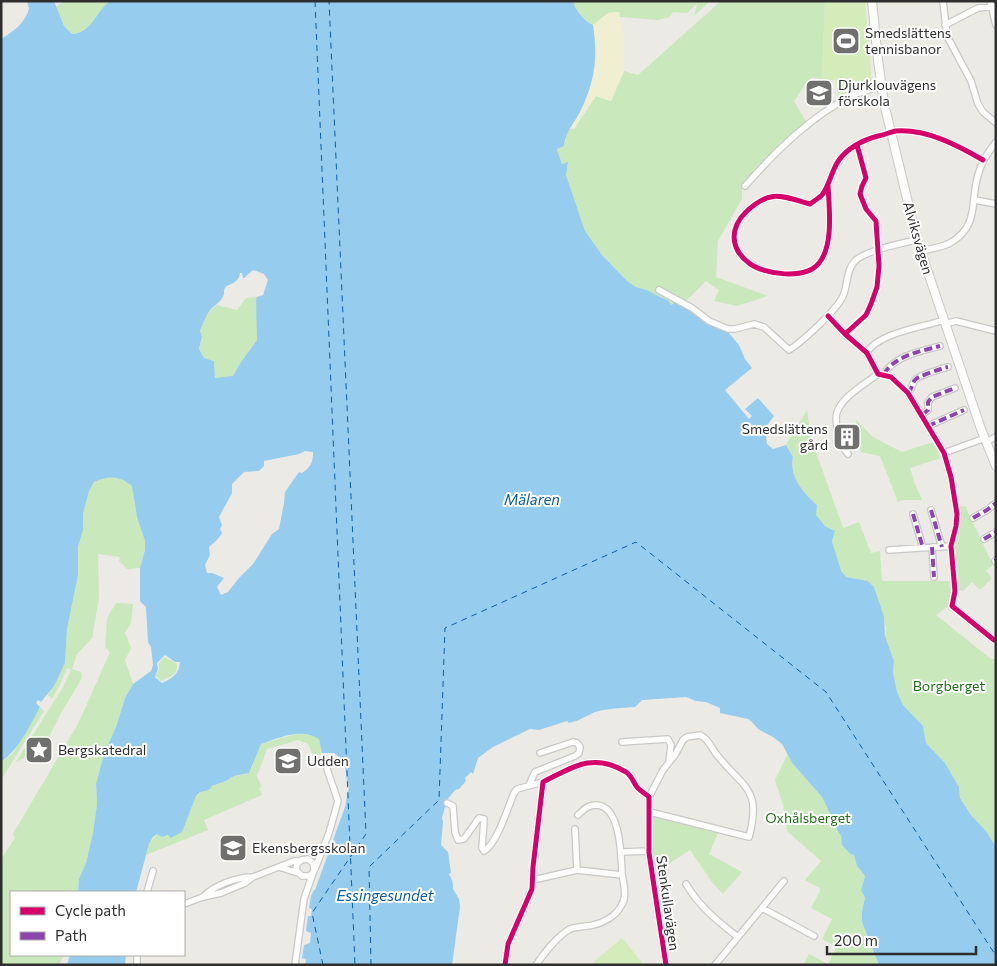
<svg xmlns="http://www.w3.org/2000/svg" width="997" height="966" viewBox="0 0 997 966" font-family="Commissioner,sans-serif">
  <rect width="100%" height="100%" fill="#eceae4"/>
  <path fill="#c9e8bc" d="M64 1H110C95 12 93 32 71 34L64 26 56 7Z
    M573 1H710L694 16 697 4 687 13 673 12 670 17 658 20 620 17 619 12 608 13 593 25C584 21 576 10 573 1Z
    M721 1H825L822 80 813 77 805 85 794 101 806 122 742 185V199L718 241 716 277 768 296 737 306 714 301 719 290 706 281 686 301 675 302 671 305 668 300 660 297 647 290 636 287 627 281 602 255 585 231 566 175 568 163 562 164 557 149 564 146 568 129H574L596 96 611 101 624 71 638 75Z
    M257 297V340L241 362 233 377 215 378 214 361 204 358 199 349 202 338 200 331C204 321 208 311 217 305L237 310 246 298Z
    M807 410 811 438 843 528 859 522 871 553 880 551 882 581H951L952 591 949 606 936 615 991 659H996V847L986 831 971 815 960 798 959 787 945 763 926 743 923 726 903 705 897 692 893 672 894 661 885 636 886 628 874 587 868 581 846 577 840 571 832 541 835 532 825 526 815 515 817 505C803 492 789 477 793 457L786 445Z
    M856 420 873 437 902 452 933 442 941 458 910 468 915 484 922 500H902L898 502 880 456 861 452Z
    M116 476 132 486 137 517 145 541V550L140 568 127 569 119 561 120 557 98 554 99 597 92 638 77 654 72 669 81 672 82 678 60 715 42 751 26 757 16 762 63 687 71 670 67 668 60 685 52 699 48 695 65 663 67 629 78 575V547L83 530V514L89 491 94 482 104 478Z
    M965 506 993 565 986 571 992 578 980 590 972 582 963 591 957 590 954 545 959 528V507Z
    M116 603 133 604 131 623 125 633 131 648 125 660 133 684 125 698 116 727 104 754 96 784 97 804 93 833 86 863 79 879 78 892H11V955H70L69 957H63L59 965H1V859L15 838 13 834 79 722 110 652 105 647 107 618Z
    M165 657 177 664C178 675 170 677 161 681L156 676 159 669V663Z
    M40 707 44 711 1 780V762L12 754Z
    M299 733 313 736 319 739 322 753 314 757 308 744 298 740 267 749 257 776 261 786 259 788 262 795 204 820 208 830 146 855 149 844 157 834 162 837 182 832 196 796 201 792 206 791 212 786 226 781 234 776 246 774 253 766V761L261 744Z
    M788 753 793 764 822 797 834 822 835 826 841 836 842 845 850 854 854 855 857 866 865 876 861 890 865 898 862 911V922L879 965H803L809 954 828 964 837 947 822 939 832 919 811 908 821 889 805 880 821 861 787 831 783 805 775 780Z
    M653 817 718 833 709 854 742 872 723 894 712 882 690 850 655 873 652 848Z"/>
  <path fill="#f0efd2" d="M619 12 624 39V71L611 101 596 96 574 129 571 128C583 108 594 84 596 61 597 49 594 37 593 25L608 13Z"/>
  <path fill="#d3ecba" d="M825 1H865L872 86 838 100 836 80H822Z
    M622 938 644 965H590Z"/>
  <path fill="#96cdee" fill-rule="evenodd" d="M27 1H54L64 26 72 34C93 32 95 12 110 1H573C576 11 584 21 593 25 598 58 595 81 580 112 574 123 565 133 564 146L557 149 562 164 568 162 566 175 585 231 602 255 627 281 636 287 647 290 660 297 668 300 671 305 675 302 688 309 706 322 728 332 739 345 745 359 752 368 725 390 749 419 752 416 745 409 758 398 774 416 765 428 767 444 773 449 786 445 793 457C789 477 803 492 817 505L816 515 825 526 835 531 832 541 841 571 846 577 868 581 874 587 884 617 885 636 894 661 893 672 897 692 903 705 923 726 926 743 945 763 959 787 960 798 971 815 986 831 996 847V965H879L862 922V911L865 898 861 890 865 876 857 866 854 855 850 854 842 845 841 836 835 826 834 822 822 797 793 764 782 744 773 737 758 729 752 722 748 719 720 713V708L706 702 696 701 686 697 642 700 635 707C622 708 608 708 595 712 586 716 579 721 569 723L567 721 539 730 530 729 493 747 478 758 473 774 471 772 465 778 466 781 459 789 455 790 447 800 442 818 443 822 441 845 448 852 451 873 449 874C453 883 453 879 453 889L459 899 460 907 452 965H305L306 959 302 958 304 945 310 943 311 933 306 931 308 916H311L312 909 309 908 311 896 314 890H315L345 807 349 787 347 782 345 764 340 758 334 753H322L319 739C300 727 279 738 261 744L249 773 234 776 226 781 212 786C209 791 206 791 200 792L196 796 182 832 171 838 168 835 162 837 157 834 153 837 149 844 136 892H78L79 879 86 863 93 833 97 804 96 784 104 754 116 727 125 698 133 684 151 671 153 665 151 647 148 642 146 607 140 601V568L145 550V541L137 517 132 486C119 476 110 475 94 482L89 491 83 514V530L78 547V575L67 629 65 663 54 686 41 702 38 700 36 703 40 707C29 727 20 748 1 762V39C13 32 25 23 29 9ZM253 270 264 274 268 280 263 295 257 297 256 301 257 340 241 362 233 376 215 378 214 361 204 358 199 349 202 337 200 331C203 324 206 315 211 309 216 304 222 301 224 294 224 293 224 291 224 290 227 282 238 286 240 273H242L243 278H244ZM305 451 313 452C313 462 311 467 302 473L299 472 285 492 284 503 279 529 272 534 253 564 239 578 228 592 221 595 217 587 224 578 212 573H207L205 565 210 555 209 547 217 540 222 533 220 529 222 525 219 517 232 493V484L244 472 259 471 264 466V461L299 454ZM165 655 175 662H180C179 674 173 678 162 683L155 677 158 669 157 663Z
    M70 955H126L125 965H67Z"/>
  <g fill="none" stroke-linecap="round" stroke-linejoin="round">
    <path stroke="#095da6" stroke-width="1" stroke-dasharray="6 5" stroke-linecap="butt" d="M315 1 355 965
      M323 965 312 913 366 834 329 1
      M371 965 369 867 439 800 445 628 636 542 826 692 996 956"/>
    <defs>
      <path id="minor" d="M943 1 947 36 971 81 978 104 983 112 996 123
        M990 1 996 25
        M945 25 978 8 996 6
        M828 185C829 207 834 245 819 263 806 280 764 275 749 263 729 248 730 227 747 211 771 189 781 196 810 204 814 201 819 198 822 195 830 185 831 171 839 160 848 148 863 140 878 136 884 135 890 132 896 131 927 129 957 145 983 160
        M745 186C775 152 810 117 851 96 861 92 871 89 881 86
        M975 200 996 204
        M920 252C930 248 941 248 950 243 980 226 970 201 978 175 981 163 988 152 996 142
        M659 290 692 308 709 321 728 329H735L754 324 764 327 789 350C802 342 836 311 843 296 848 285 846 270 855 261 866 250 902 243 917 240
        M828 316 845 334 867 353 878 374 891 377 908 393 944 453 951 477 957 514 956 526 951 546 955 591 952 606 994 640
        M945 324 956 321 996 331
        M867 353C877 333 923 327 944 320
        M884 374C894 356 921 351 940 346
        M908 393C913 389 911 383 916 379 919 376 943 368 948 367
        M922 415 928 410V402L932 397 955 388
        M928 426 964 410
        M986 442 996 437
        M944 453 985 438
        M848 454C841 446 839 440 837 429 837 426 836 422 836 418 836 400 865 384 878 374
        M931 510 942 547
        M913 514 923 548
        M973 518 987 510 996 503
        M984 539 996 532
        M932 547 934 577
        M889 550 951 546
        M995 561 996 560
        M622 742 668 739 671 745 669 762
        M529 785 535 772 575 756 579 753 580 747 577 743 573 742 540 753
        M649 797 663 770 675 755 683 740 687 737 700 735C710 740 711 748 717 755 744 789 762 788 749 837L650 812
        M447 803 453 806 455 832 458 840 464 839 479 818 484 819 482 848 484 851C497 844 508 807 514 793L517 789 543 782
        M575 829 577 870
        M621 852 649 851
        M279 867 298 873
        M315 869 329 833 338 801 327 769
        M533 880 577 870 622 875
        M686 884C699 906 717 921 738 937
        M147 892 153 871
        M203 897C214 885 237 877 253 877
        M184 904 203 897 221 893 245 883 253 877 294 861H300
        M762 908 814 936
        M137 965V955
        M295 965 304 899 314 870 313 863 308 859 301 860 297 864 296 870 302 876H309L313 873
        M505 965 508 944 532 889 533 867 543 782C573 767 593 752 626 772 632 776 633 782 637 787 640 791 646 794 649 797V853L666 965
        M536 965C545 952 556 937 570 929 577 926 586 927 593 925 603 923 616 916 621 906 628 896 623 884 622 873 621 856 621 807 597 805 588 805 584 809 578 815
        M715 965 784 881"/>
      <path id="tertiary" d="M872 1 878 60 884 103 917 240 981 429 996 466"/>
    </defs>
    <use href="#minor" stroke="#c9c8c9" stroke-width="8"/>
    <use href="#tertiary" stroke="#c9c8c9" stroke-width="10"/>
    <use href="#minor" stroke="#fcfcfb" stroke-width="5.5"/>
    <use href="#tertiary" stroke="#fcfcfb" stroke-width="8"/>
    <path stroke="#8e44ad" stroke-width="4" stroke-dasharray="8 4" stroke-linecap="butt" d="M884 374C894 356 921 351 940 346
      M908 393C913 389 911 383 916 379 919 376 943 368 948 367
      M922 415 928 410V402L932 397 955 388
      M928 426 964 410
      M931 510 942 547
      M913 514 923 548
      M973 518 987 510 996 503
      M984 539 996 532
      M932 547 934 577
      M995 561 996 560"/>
    <defs>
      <path id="cycleway" d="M828 185C829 207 834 245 819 263 806 280 764 275 749 263 729 248 730 227 747 211 771 189 781 196 810 204 814 201 819 198 822 195 830 185 831 171 839 160 848 148 863 140 878 136 884 135 890 132 896 131 927 129 957 145 983 160
        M828 316 845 334 867 353 878 374 891 377 908 393 944 453 951 477 957 514 956 526 951 546 955 591 952 606 994 640
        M845 334 866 315 871 304 877 287 879 266 876 221 866 209 860 194 862 186 866 178 857 145
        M505 965 508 944 532 889 533 867 543 782C573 767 593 752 626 772 632 776 633 782 637 787 640 791 646 794 649 797V853L666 965"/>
    </defs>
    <use href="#cycleway" stroke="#fff" stroke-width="8"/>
    <use href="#cycleway" stroke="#d6006c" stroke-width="5"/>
  </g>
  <defs>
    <symbol id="stadium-square" viewBox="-11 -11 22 22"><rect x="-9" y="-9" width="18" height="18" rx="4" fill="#70706e" stroke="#fff"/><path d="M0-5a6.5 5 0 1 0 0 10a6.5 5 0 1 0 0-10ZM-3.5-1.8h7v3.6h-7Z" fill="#fff"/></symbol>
    <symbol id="school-square" viewBox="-11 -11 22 22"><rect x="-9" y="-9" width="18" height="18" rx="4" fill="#70706e" stroke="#fff"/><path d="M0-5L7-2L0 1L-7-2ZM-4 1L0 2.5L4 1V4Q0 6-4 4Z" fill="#fff"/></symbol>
    <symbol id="building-square" viewBox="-11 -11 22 22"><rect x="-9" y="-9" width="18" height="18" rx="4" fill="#70706e" stroke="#fff"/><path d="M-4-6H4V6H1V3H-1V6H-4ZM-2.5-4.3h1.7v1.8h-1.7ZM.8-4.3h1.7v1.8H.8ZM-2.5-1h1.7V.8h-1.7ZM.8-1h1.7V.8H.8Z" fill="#fff"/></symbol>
    <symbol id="sight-square" viewBox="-11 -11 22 22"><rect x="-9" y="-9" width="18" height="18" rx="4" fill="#70706e" stroke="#fff"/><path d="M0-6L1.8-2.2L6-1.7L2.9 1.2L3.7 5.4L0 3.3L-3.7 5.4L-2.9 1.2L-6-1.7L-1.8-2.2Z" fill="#fff"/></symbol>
  </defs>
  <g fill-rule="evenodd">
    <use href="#stadium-square" x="830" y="25" width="32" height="32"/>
    <use href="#school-square" x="803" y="77" width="32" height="32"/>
    <use href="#building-square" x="831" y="421" width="32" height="32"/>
    <use href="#sight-square" x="23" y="734" width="32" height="32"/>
    <use href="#school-square" x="272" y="745" width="32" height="32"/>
    <use href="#school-square" x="217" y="832" width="32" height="32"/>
  </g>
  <g text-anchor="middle" stroke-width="4" stroke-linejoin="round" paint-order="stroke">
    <g font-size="14" fill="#2e2e2e" stroke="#fff" text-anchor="start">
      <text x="865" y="38">Smedslättens<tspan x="865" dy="16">tennisbanor</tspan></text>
      <text x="838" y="90">Djurklouvägens<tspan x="838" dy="16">förskola</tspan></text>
      <text x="828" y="434" text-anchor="end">Smedslättens<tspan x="828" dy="16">gård</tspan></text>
      <text x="58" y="755">Bergskatedral</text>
      <text x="307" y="766">Udden</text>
      <text x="252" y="853">Ekensbergsskolan</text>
    </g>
    <g font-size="14" fill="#2e2e2e" stroke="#fff">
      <text transform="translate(918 238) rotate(74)" y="5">Alviksvägen</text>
      <text transform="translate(668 903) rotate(82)" y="5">Stenkullavägen</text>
    </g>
    <g font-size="14" fill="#207019" stroke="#fff">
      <text x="949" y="691">Borgberget</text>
      <text x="808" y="823">Oxhålsberget</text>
    </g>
    <g font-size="15" font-style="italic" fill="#095da6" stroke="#fff">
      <text x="532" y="505">Mälaren</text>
      <text x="385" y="901">Essingesundet</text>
    </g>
  </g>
  <rect width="997" height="966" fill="none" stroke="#2e2e2e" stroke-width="5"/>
  <rect x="10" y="891" width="175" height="65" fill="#ffffff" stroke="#ababab"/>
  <rect x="20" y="907" width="25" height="8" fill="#d6006c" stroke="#ababab"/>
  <text x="55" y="916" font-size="15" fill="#2e2e2e">Cycle path</text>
  <rect x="20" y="932" width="25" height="8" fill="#8e44ad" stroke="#ababab"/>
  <text x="55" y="941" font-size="15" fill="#2e2e2e">Path</text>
  <path d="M827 946v8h149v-8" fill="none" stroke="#2e2e2e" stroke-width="2.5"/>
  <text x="834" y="946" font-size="15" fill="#2e2e2e" stroke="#ffffff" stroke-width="4" paint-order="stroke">200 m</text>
</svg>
